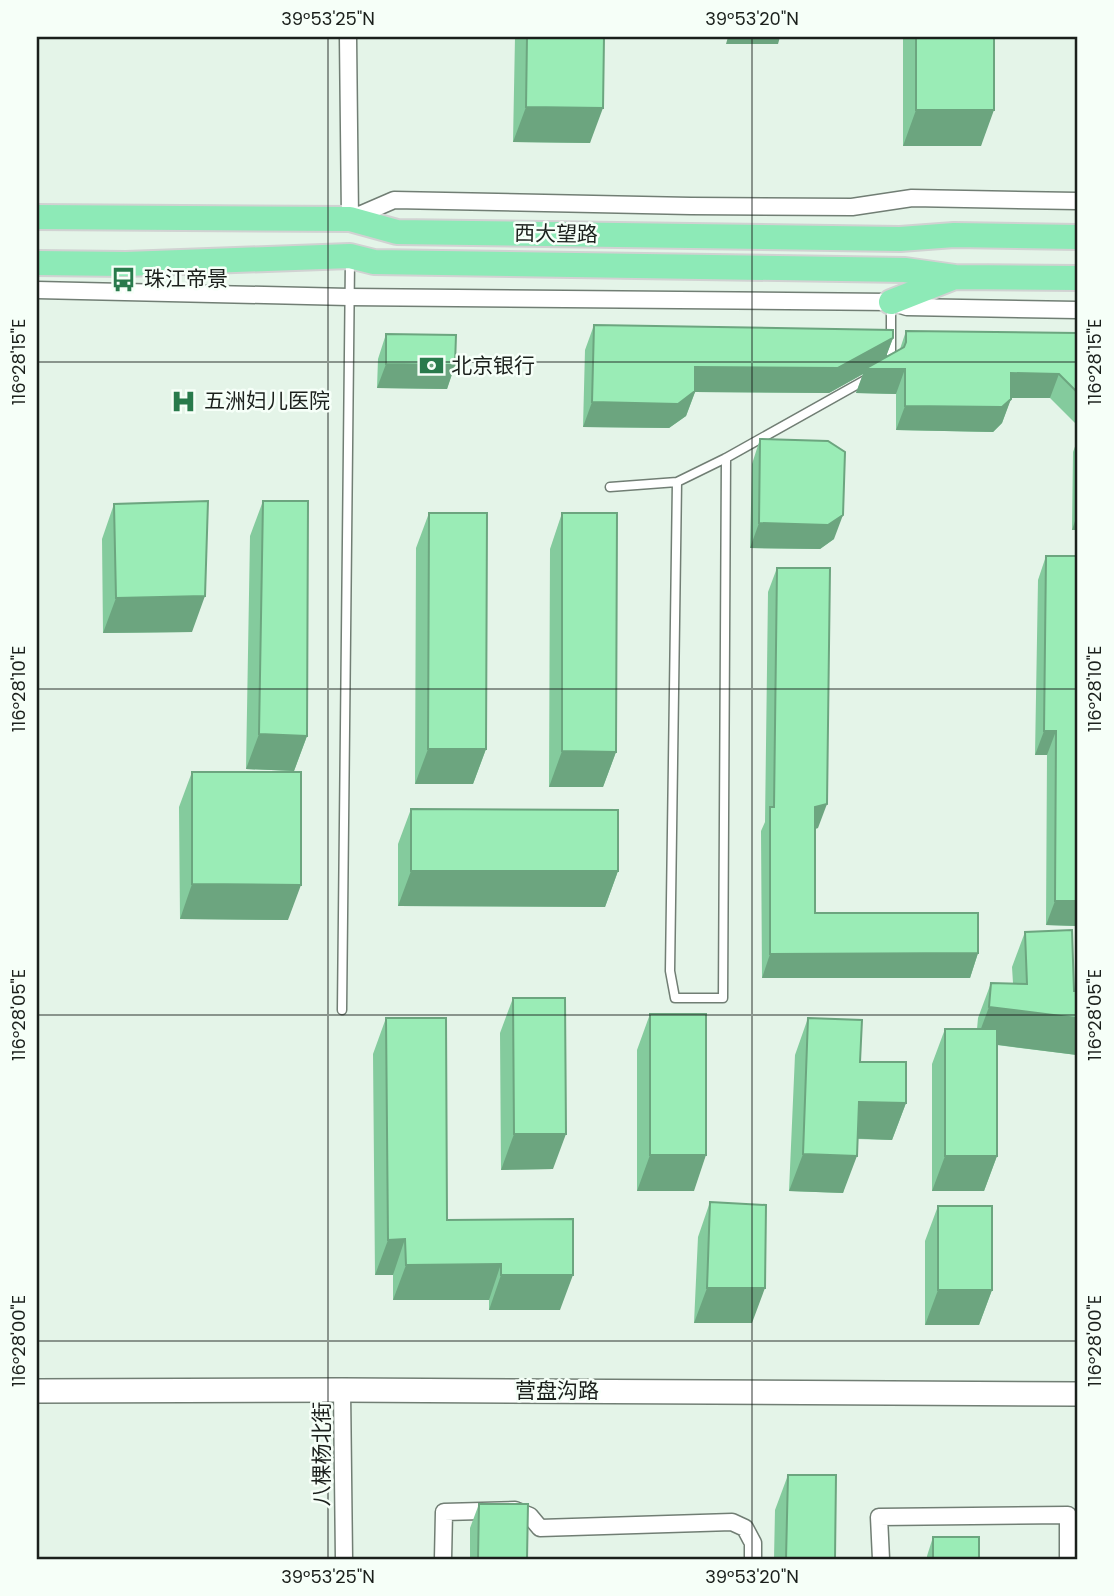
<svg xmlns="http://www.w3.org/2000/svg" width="1114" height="1596" viewBox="0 0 1114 1596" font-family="Poppins,'Noto Sans SC',sans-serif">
  <rect width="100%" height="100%" fill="#e4f4e8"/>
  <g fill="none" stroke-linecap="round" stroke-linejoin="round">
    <defs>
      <path id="lane" d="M891 306V363
        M726 458 723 998H675L670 971 677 482 726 458 867 379
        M610 487 677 482
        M342 1010 350 260"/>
      <path id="street" d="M348 37 350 219 394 200 691 206 852 207 912 198 1077 201
        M37 290 349 297 891 302 907 307 1077 310
        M342 1390 344 1559
        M443 1559 444 1512 515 1510 530 1516 540 1528 732 1522 745 1528 753 1543V1559
        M881 1559 879 1517 1068 1515V1559"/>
      <path id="secondary" d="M37 1391 342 1390 1077 1394"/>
      <path id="primary" d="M37 217 350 219 397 232 900 239 954 235 1077 237
        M37 263 126 264 350 256 374 262 905 270 955 277 1077 278
        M891 302 952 278"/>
    </defs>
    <use href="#lane" stroke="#717e74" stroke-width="11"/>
    <use href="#street" stroke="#717e74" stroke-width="19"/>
    <use href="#secondary" stroke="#717e74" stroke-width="26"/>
    <use href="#primary" stroke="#d1d2d2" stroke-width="28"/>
    <use href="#lane" stroke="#fff" stroke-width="8"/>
    <use href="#street" stroke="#fff" stroke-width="16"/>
    <use href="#secondary" stroke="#fff" stroke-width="23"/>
    <use href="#primary" stroke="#8deab7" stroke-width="24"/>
  </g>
  <path fill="#84cb9d" d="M515 37H604L590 143 513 142Z
    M903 37H994L981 146H903Z
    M594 325 893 338 886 356 900 349 906 331 1077 333V425L1050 398H1011L1002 423 993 432 896 430V394L856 393 863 374 829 393 695 392 686 416 669 428 583 427 585 350Z
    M386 334 455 365 447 389 377 388 378 359Z
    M760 439 834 539 820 549 750 548 752 464Z
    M1077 441V530H1072L1073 452Z
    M263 501 307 736 294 771 246 769 250 536Z
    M114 504 192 632 103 633 102 539Z
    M429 513 486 749 473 784H415L416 548Z
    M562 513 616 752 603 787H549L550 549Z
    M1046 556 1077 926 1046 925 1047 755H1035L1038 580Z
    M777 568 818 828 815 829V913L978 953 970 978H762L761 831 765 822 768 592Z
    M192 772 288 920 180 919 179 807Z
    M411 809 618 871 605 907 398 906V844Z
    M1025 932 1074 991 1077 1018V1055L997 1045V1156L984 1191H932V1064L945 1029H977L978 1018 991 983H1013L1012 967Z
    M513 998 553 1169 501 1170 500 1033Z
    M650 1014 694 1191H637V1050Z
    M386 1018 447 1220 560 1310H489V1300H393V1275H375L373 1054Z
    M808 1018 860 1062 906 1103 892 1140 857 1139 843 1193 789 1191 795 1055Z
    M710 1202 752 1323H694L698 1237Z
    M938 1206 992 1290 979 1325H925V1241Z
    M788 1475 835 1559H774L775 1510Z
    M479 1504 527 1559H470V1528Z
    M933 1537 979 1559H927V1556Z"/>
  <path fill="#6ca57f" d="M728 37H780L778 44H726Z
    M526 107 603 108 590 143 513 142Z
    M916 110H994L981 146H903Z
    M893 338 884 362 905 369 896 394 856 393 863 374 829 393 695 392 686 416 669 428 583 427 592 402 695 367Z
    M386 364 455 365 447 389 377 388Z
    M1011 373 1059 374 1050 398H1003Z
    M1011 399 1002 423 993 432 896 430 905 406Z
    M843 515 834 539 820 549 750 548 759 523Z
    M1077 515V530H1072Z
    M205 596 192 632 103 633 116 598Z
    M1044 731H1056L1047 755H1035Z
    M259 734 307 736 294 771 246 769Z
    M428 749H486L473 784H415Z
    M562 751 616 752 603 787H549Z
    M827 804 818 828 806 831 815 807Z
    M411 871H618L605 907 398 906Z
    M192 884 301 885 288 920 180 919Z
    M1055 901H1077V926L1046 925Z
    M978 953 970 978H762L770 954Z
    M989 1007 1077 1018V1055L976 1042Z
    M859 1102 906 1103 892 1140 845 1138Z
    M514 1134H566L553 1169 501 1170Z
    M803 1154 857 1156 843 1193 789 1191Z
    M650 1155H706L694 1191H637Z
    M945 1156H997L984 1191H932Z
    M405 1239 393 1275H375L388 1240Z
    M501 1264 489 1300H393L406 1265Z
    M501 1275H573L560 1310H489Z
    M707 1288H765L752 1323H694Z
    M938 1290H992L979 1325H925Z"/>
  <path fill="#9aecb6" stroke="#6ca57f" stroke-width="2" d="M527 37H604L603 108 526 107Z
    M916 37H994V110H916Z
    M594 325 893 330V338L838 368 695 367V391L678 404 592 402Z
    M906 331 1077 333V392L1059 374 1011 373V399L1002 407 905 406V369H865L904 347 906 342Z
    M386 334 456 335 455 365 386 364Z
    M760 439 828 441 845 452 843 515 828 525 759 523Z
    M208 501 205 596 116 598 114 504Z
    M263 501H308L307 736 259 734Z
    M429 513H487L486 749H428Z
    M562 513H617L616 752 562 751Z
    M1046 556H1077V901H1055L1056 731H1044Z
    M777 568H830L827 804 815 807V913H978V953L770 954V807H774Z
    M192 772H301V885L192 884Z
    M411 809 618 810V871H411Z
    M1072 930 1074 991H1077V1018L989 1007 991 983 1027 984 1025 932Z
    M513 998H565L566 1134H514Z
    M650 1014H706V1155H650Z
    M386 1018H446L447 1220 573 1219V1275H501V1264L406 1265 405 1239 388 1240Z
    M808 1018 862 1020 860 1062H906V1103L859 1102 857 1156 803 1154Z
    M945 1029H997V1156H945Z
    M710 1202 766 1205 765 1288H707Z
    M938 1206H992V1290H938Z
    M788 1475H836L835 1559H786Z
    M479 1504H528L527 1559H478Z
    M933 1537H979V1559H933Z"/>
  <path fill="none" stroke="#1b201c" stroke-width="2" stroke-opacity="0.45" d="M328 37V1559M752 37V1559M37 362H1077M37 689H1077M37 1015H1077M37 1341H1077"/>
  <defs>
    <symbol id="bus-bare" viewBox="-9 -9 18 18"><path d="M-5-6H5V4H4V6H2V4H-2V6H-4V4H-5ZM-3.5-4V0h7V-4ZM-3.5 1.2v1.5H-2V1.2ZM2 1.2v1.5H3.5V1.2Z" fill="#287a4b" stroke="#f6fff8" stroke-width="2.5" paint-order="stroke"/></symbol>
    <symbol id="bank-bare" viewBox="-9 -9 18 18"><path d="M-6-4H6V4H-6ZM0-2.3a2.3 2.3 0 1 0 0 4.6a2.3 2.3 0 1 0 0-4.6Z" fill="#287a4b" stroke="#f6fff8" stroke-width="2.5" paint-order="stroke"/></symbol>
    <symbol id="hospital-bare" viewBox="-9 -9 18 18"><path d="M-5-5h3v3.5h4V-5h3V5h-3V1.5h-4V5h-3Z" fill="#287a4b" stroke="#f6fff8" stroke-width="2.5" paint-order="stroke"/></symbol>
  </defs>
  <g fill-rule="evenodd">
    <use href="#bus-bare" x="106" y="262" width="35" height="35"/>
    <use href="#bank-bare" x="414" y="348" width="35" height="35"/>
    <use href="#hospital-bare" x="166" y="384" width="35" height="35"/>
  </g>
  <g text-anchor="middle" stroke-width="5" stroke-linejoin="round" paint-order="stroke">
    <g font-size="21" fill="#1b201c" stroke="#f6fff8">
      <text transform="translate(556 234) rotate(1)" y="7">西大望路</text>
      <text x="557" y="1398">营盘沟路</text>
      <text transform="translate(322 1454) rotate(-90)" y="7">八棵杨北街</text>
    </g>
    <g font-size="21" fill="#1b201c" stroke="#f6fff8" text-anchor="start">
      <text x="144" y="286">珠江帝景</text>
      <text x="451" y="373">北京银行</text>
      <text x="204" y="408">五洲妇儿医院</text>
    </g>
  </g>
  <rect width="1114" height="1596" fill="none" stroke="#f6fff8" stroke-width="77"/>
  <rect x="38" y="38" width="1038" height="1520" fill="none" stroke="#1b201c" stroke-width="2.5"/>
  <g font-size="18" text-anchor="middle" fill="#1b201c">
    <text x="328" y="25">39°53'25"N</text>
    <text x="752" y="25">39°53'20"N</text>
    <text transform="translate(1095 362) rotate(-90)" y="6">116°28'15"E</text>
    <text transform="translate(19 362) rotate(-90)" y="6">116°28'15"E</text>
    <text transform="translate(1095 689) rotate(-90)" y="6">116°28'10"E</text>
    <text transform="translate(19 689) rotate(-90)" y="6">116°28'10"E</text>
    <text transform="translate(19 1015) rotate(-90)" y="6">116°28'05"E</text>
    <text transform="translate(1095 1015) rotate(-90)" y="6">116°28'05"E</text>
    <text transform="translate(19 1341) rotate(-90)" y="6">116°28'00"E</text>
    <text transform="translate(1095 1341) rotate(-90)" y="6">116°28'00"E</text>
    <text x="328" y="1583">39°53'25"N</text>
    <text x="752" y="1583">39°53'20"N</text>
  </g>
</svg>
